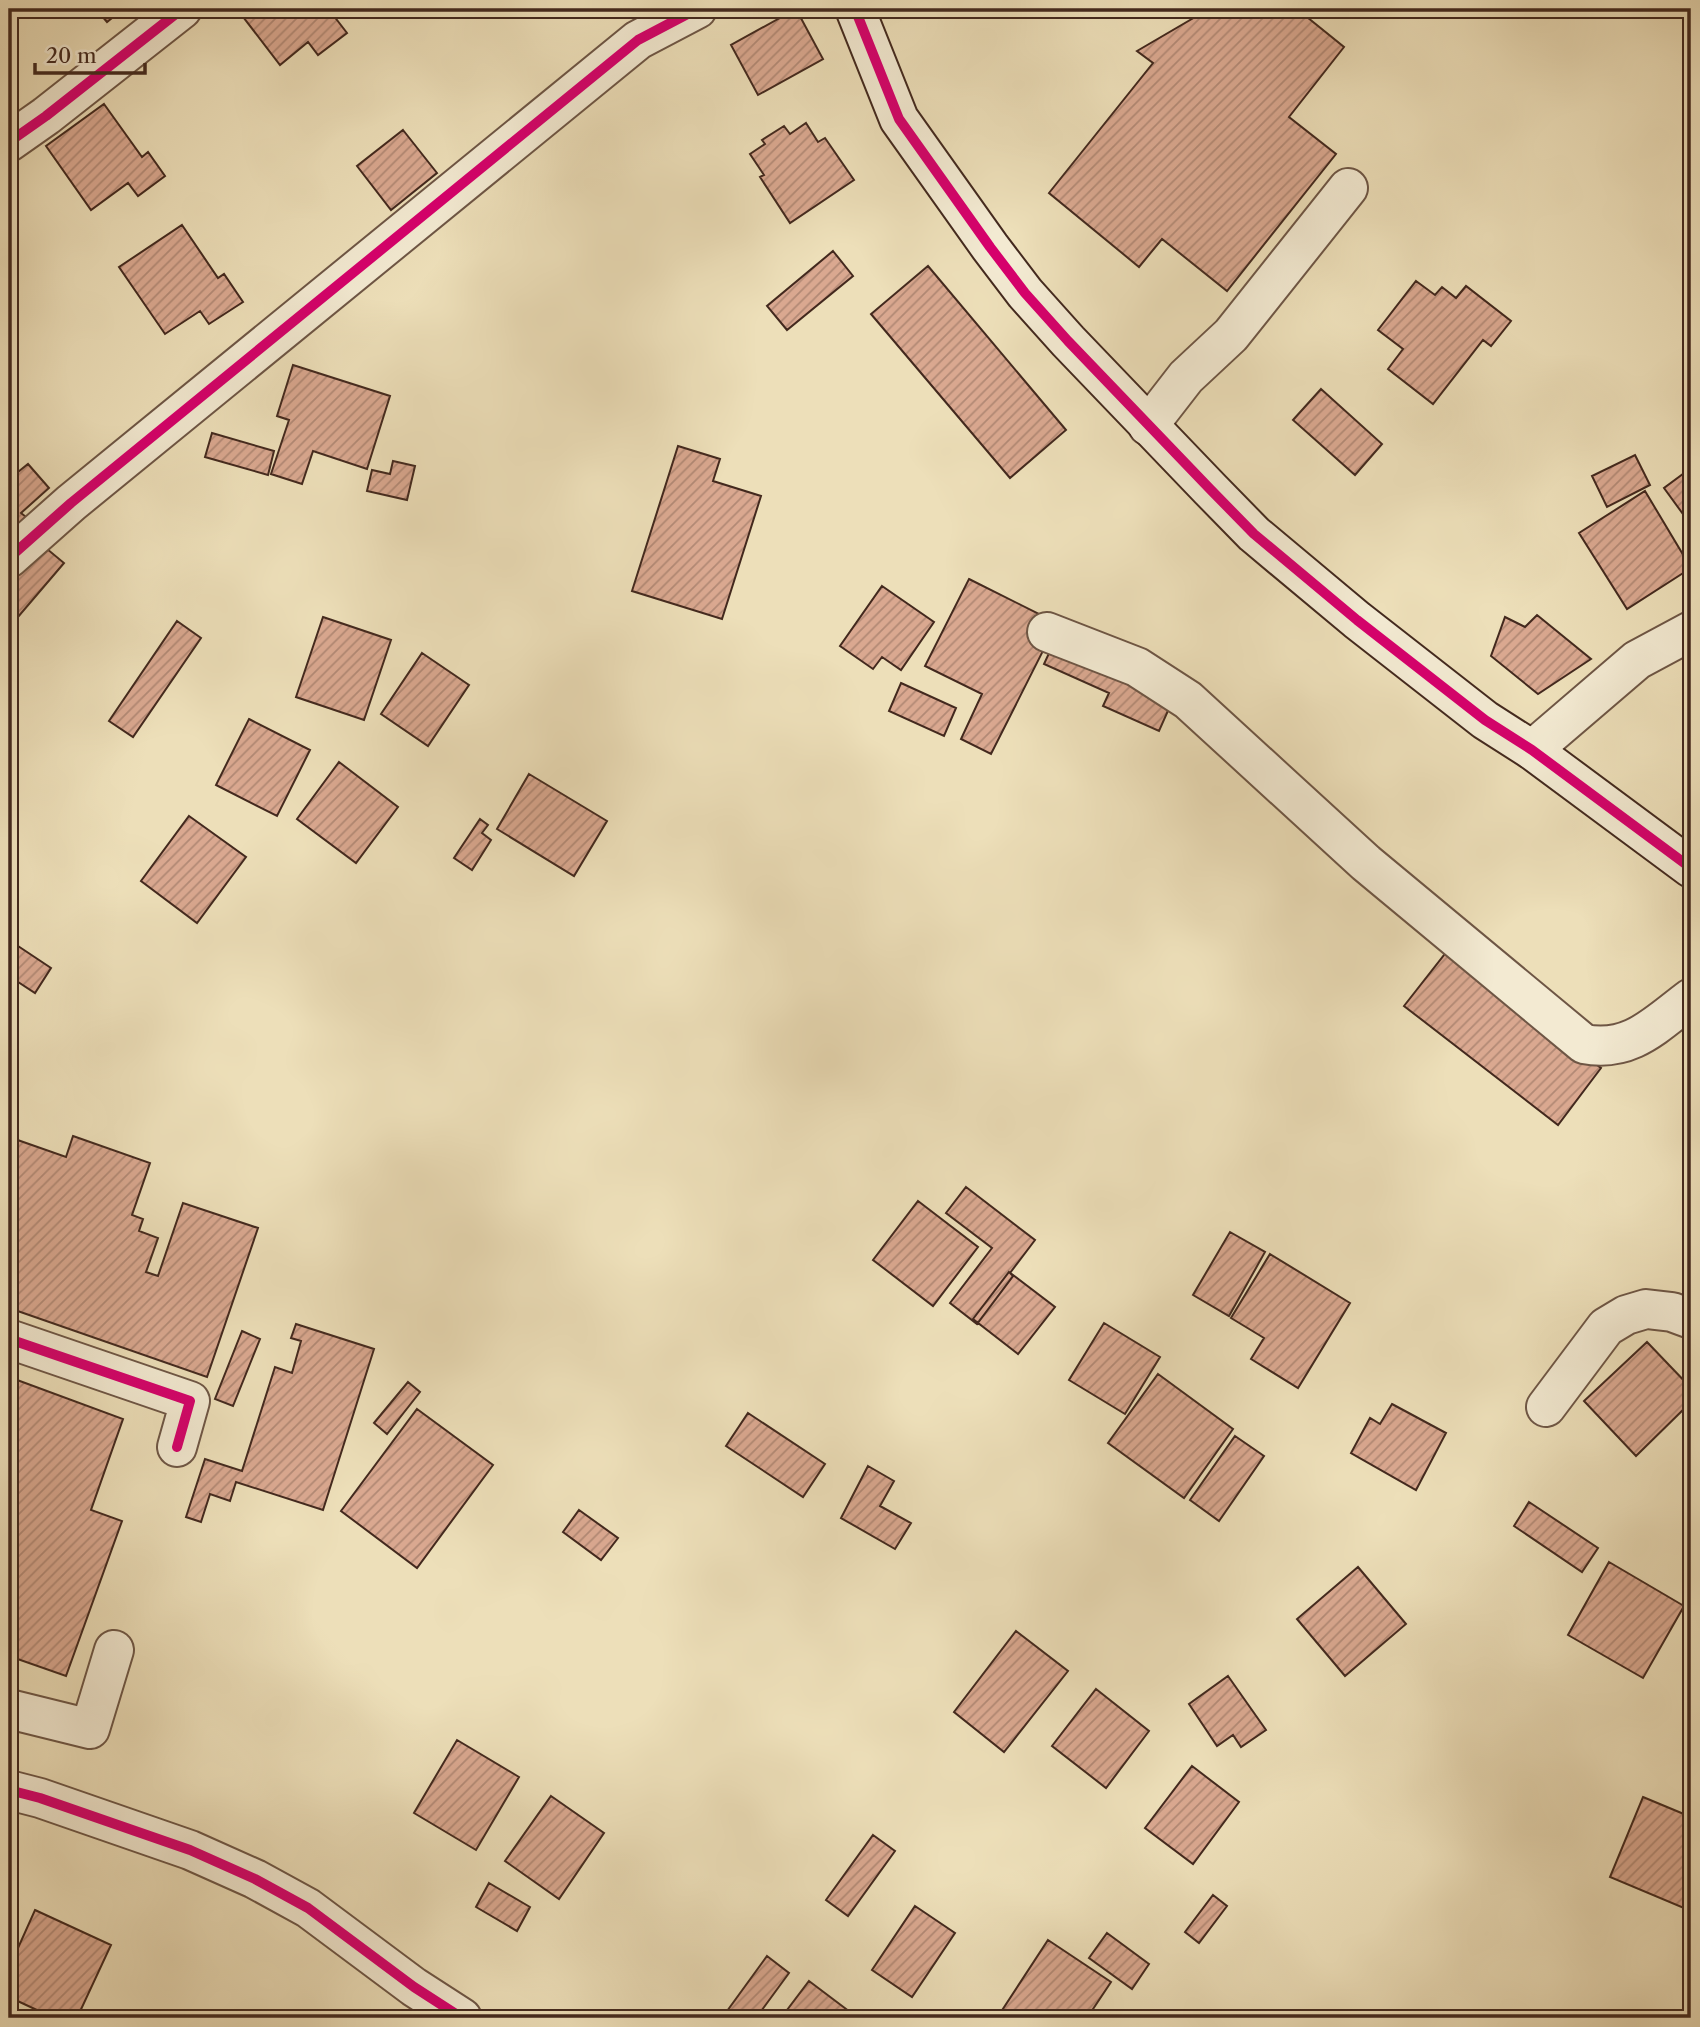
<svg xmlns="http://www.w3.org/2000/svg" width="1700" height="2027" viewBox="0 0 1700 2027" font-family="'Libre Caslon Text',serif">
  <defs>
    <pattern id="building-hatch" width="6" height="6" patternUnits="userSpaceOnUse" patternTransform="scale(1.75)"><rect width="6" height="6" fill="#daa890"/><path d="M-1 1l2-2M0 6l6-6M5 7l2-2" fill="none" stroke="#b28975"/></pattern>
  </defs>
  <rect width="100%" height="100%" fill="#eddfb9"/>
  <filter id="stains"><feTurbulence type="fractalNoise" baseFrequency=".00286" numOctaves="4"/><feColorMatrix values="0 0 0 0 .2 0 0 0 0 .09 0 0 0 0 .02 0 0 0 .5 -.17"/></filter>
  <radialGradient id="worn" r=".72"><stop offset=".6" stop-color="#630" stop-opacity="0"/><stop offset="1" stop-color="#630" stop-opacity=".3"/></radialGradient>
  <path fill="url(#building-hatch)" stroke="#43291e" stroke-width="2" d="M96 9H123L107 22Z
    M237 9H321L326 15 330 11 347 33 318 55 308 42 280 65Z
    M796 9 823 59 758 95 731 45Z
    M1209 9H1297L1344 47 1289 117 1336 154 1227 291 1162 239 1139 267 1049 193 1153 63 1137 51Z
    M104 104 142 157 148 152 165 176 138 196 128 183 91 210 46 146Z
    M806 123 818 142 825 138 854 180 790 223 760 177 764 175 750 154 765 144 762 140 784 126 790 134Z
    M403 130 437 173 391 210 357 166Z
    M182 225 218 278 224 274 243 302 209 324 200 311 165 334 119 267Z
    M833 251 853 276 787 330 767 306Z
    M928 266 1066 430 1010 478 871 314Z
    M1416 281 1435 295 1442 287 1456 298 1466 286 1511 321 1491 346 1483 340 1433 404 1388 369 1403 349 1378 330Z
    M293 365 390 396 367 469 313 451 302 484 271 474 289 420 277 416Z
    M1321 389 1382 444 1355 475 1293 420Z
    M212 433 274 451 268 475 205 457Z
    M678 446 720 459 713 481 761 496 722 619 632 591Z
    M1635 455 1650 485 1607 507 1592 476Z
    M393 461 415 466 407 500 367 491 372 470 390 474Z
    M9 462 18 472 28 464 49 488 21 513 26 517 9 532Z
    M1691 468V519L1688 521 1664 488Z
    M1645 491 1691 568 1627 609 1579 533Z
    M35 539 64 563 12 624 9 621V570Z
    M969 579 1057 623 991 754 961 739 982 694 925 666Z
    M882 586 934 622 901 670 882 657 873 669 840 646Z
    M1537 615 1591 659 1538 694 1491 656 1505 617 1525 627Z
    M323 617 391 640 364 720 296 697Z
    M177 621 201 638 133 737 109 721Z
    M1063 623 1183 677 1159 731 1103 706 1109 693 1044 664Z
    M422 653 469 685 428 746 381 714Z
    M901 683 956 708 944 736 889 711Z
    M249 719 310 750 277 816 216 785Z
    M339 762 398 807 356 863 297 819Z
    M529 774 607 821 574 876 497 829Z
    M189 816 246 857 197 923 141 881Z
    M480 819 488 825 482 833 491 840 472 870 454 858Z
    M18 946 51 968 35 993 9 976V960Z
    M1448 950 1601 1068 1558 1125 1404 1006Z
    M73 1136 150 1163 132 1215 143 1219 139 1231 158 1238 146 1272 158 1276 183 1203 258 1228 207 1377 9 1308V1137L66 1157Z
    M9 1153 16 1156 9 1176Z
    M966 1187 1035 1240 1010 1273 1013 1276 977 1324 950 1303 992 1248 946 1213Z
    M918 1201 978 1247 933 1306 873 1260Z
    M1230 1232 1265 1252 1229 1316 1193 1295Z
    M1270 1254 1350 1303 1298 1388 1251 1359 1264 1338 1231 1318Z
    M1009 1272 1055 1307 1018 1354 973 1319Z
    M1104 1323 1160 1357 1125 1414 1069 1380Z
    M296 1324 374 1349 323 1510 236 1482 230 1501 210 1494 201 1522 186 1517 205 1459 242 1471 275 1367 292 1373 301 1341 291 1338Z
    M242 1331 260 1339 233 1406 215 1399Z
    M1647 1342 1691 1388V1402L1636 1456 1584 1401Z
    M1158 1374 1233 1429 1184 1498 1108 1443Z
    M9 1377 123 1419 91 1510 122 1521 66 1676 9 1656Z
    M408 1382 420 1392 387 1434 374 1423Z
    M1392 1404 1446 1433 1416 1490 1351 1453 1370 1418 1380 1424Z
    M417 1409 493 1465 417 1568 341 1511Z
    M748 1413 825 1464 803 1497 726 1446Z
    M1235 1436 1264 1456 1219 1521 1190 1500Z
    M868 1466 894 1481 880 1506 911 1523 895 1549 841 1518Z
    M1529 1502 1598 1548 1582 1572 1514 1526Z
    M579 1510 618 1538 601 1560 563 1532Z
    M1609 1562 1684 1606 1643 1678 1568 1635Z
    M1358 1567 1406 1624 1345 1676 1297 1619Z
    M1016 1631 1068 1671 1004 1752 954 1712Z
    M1228 1676 1266 1730 1241 1747 1233 1735 1217 1746 1189 1704Z
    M1096 1689 1149 1731 1106 1788 1052 1746Z
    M457 1740 519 1777 476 1850 414 1813Z
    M1192 1766 1239 1802 1193 1864 1145 1828Z
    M551 1796 604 1833 559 1899 505 1861Z
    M1643 1797 1691 1817V1911L1610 1877Z
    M873 1835 895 1851 848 1916 826 1900Z
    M489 1883 530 1907 517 1931 476 1907Z
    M1213 1895 1227 1906 1199 1943 1185 1932Z
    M915 1906 955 1933 912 1997 872 1970Z
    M35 1910 111 1945 77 2018H54L9 1997V1968Z
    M1107 1933 1149 1964 1132 1989 1089 1958Z
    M1048 1940 1111 1982 1087 2018H997Z
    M767 1956 789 1973 756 2018H722Z
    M809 1981 858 2018H781Z"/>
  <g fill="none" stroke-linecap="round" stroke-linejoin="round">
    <defs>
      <path id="street" d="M9 142 46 116 182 9
        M1148 426 1186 377 1231 335 1348 188
        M9 558 71 503 638 40 697 9
        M1047 632 1137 667 1188 700 1366 863 1584 1044C1631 1053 1656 1024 1691 998
        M1532 750 1637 660 1691 631
        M9 1339 190 1401 177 1447
        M1546 1407 1606 1327 1626 1315 1646 1309 1672 1312 1691 1319
        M9 1709 90 1729 114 1650
        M9 1790 40 1798 190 1850 255 1879 308 1908 414 1987 462 2018"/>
      <path id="secondary" d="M855 9 899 119 990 247 1025 293 1068 341 1210 489 1254 534 1357 620 1485 720 1532 750 1691 868"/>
    </defs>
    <use href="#street" stroke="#6e5645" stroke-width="42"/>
    <use href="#secondary" stroke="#43291e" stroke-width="42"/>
    <use href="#street" stroke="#f3ead2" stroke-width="38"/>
    <use href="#secondary" stroke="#f3ead2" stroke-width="38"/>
    <defs>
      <path id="cycleway" d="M855 9 899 119 990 247 1025 293 1068 341 1210 489 1254 534 1357 620 1485 720 1532 750 1691 868
        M9 142 46 116 182 9
        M9 558 71 503 638 40 697 9
        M9 1339 190 1401 177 1447
        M9 1790 40 1798 190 1850 255 1879 308 1908 414 1987 462 2018"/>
    </defs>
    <use href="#cycleway" stroke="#f3ead2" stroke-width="15"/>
    <use href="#cycleway" stroke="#d6006c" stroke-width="10"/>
  </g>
  <rect width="1700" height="2027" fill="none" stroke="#eddfb9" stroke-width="35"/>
  <rect x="10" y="10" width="1679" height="2006" fill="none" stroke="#43291e" stroke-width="3.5"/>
  <rect x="18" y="18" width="1665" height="1992" fill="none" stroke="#43291e" stroke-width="2"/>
  <path d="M35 63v10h110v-10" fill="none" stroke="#43291e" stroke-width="3.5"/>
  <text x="46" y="63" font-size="21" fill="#43291e" stroke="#f3ead2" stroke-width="5" paint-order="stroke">20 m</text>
  <rect width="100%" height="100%" filter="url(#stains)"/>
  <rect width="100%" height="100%" fill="url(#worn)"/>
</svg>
